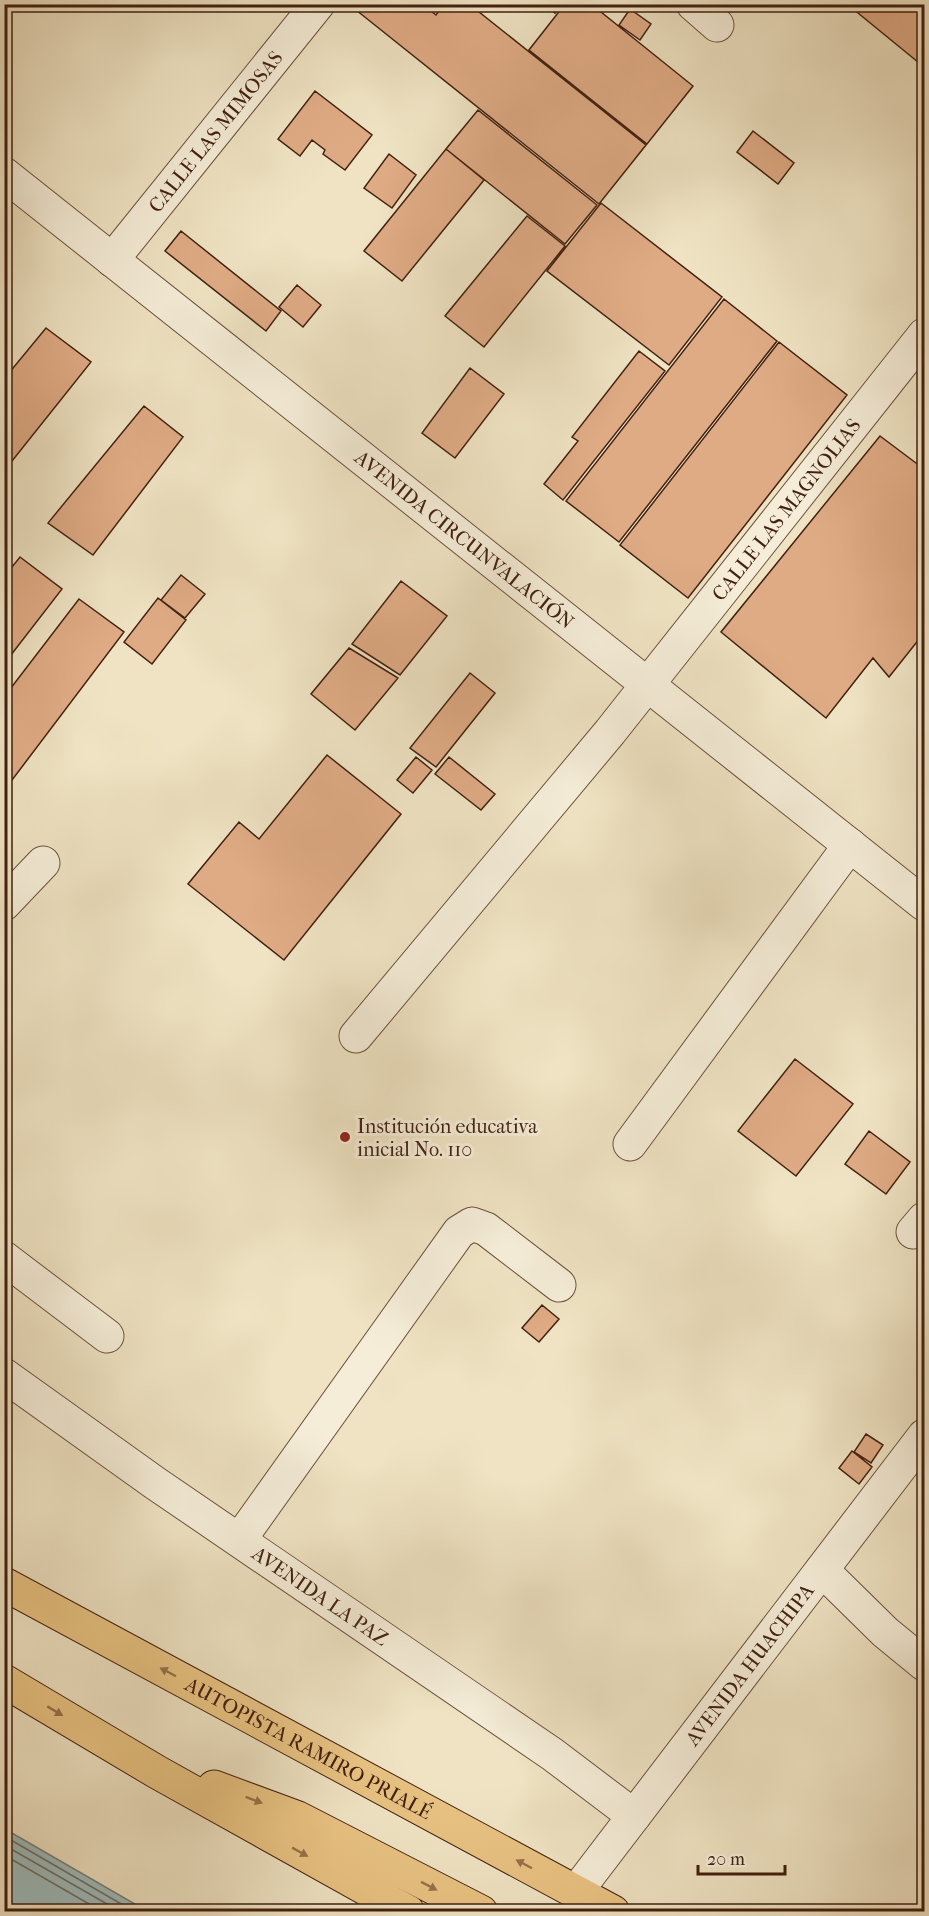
<svg xmlns="http://www.w3.org/2000/svg" width="929" height="1916" viewBox="0 0 929 1916" font-family="'IM FELL French Canon',serif">
  <rect width="100%" height="100%" fill="#efe3c3"/>
  <filter id="stains"><feTurbulence type="fractalNoise" baseFrequency=".00333" numOctaves="4"/><feColorMatrix values="0 0 0 0 .2 0 0 0 0 .09 0 0 0 0 .02 0 0 0 .5 -.17"/></filter>
  <radialGradient id="worn" r=".72"><stop offset=".6" stop-color="#630" stop-opacity="0"/><stop offset="1" stop-color="#630" stop-opacity=".3"/></radialGradient>
  <path fill="#9dbcbc" stroke="#797e78" stroke-width="1.5" d="M4 1829H5L147 1911H5Z"/>
  <g fill="none" stroke-linecap="round" stroke-linejoin="round">
    <path stroke="#706e66" stroke-width="1.5" d="M4 1836 135 1912
      M4 1845 121 1912
      M4 1855 103 1912"/>
  </g>
  <path fill="#dfab85" stroke="#422111" stroke-width="1.5" d="M361 4H422L436 15 444 4H469L646 145 599 204 356 10Z
    M545 4H561L555 13Z
    M565 4H591L693 86 647 144 529 50Z
    M847 4H924V67Z
    M630 9 651 24 640 40 619 25Z
    M315 91 372 135 345 170 323 154 325 150 312 140 300 156 278 139Z
    M478 110 597 205 565 244 446 149Z
    M753 131 794 163 778 184 737 152Z
    M446 149 484 180 402 281 364 251Z
    M389 154 416 175 392 208 364 188Z
    M601 203 722 297 669 365 547 271Z
    M527 216 565 246 484 347 445 316Z
    M181 231 281 311 266 331 165 251Z
    M297 285 321 305 303 327 279 307Z
    M724 299 777 341 619 542 566 501Z
    M46 328 91 362 4 471V379Z
    M779 342 847 395 688 598 620 545Z
    M639 351 665 371 563 500 544 484 578 441 572 437Z
    M470 368 504 394 455 458 422 433Z
    M144 406 183 437 93 555 48 523Z
    M880 436 924 469V633L889 677 873 658 826 718 721 632Z
    M20 557 62 589 4 664V577Z
    M181 575 205 594 185 618 161 600Z
    M401 581 447 616 400 675 352 644Z
    M158 598 186 620 152 664 124 642Z
    M79 599 124 632 9 784 4 780V697Z
    M349 648 398 678 355 730 311 694Z
    M470 673 495 693 436 767 410 748Z
    M327 755 401 814 284 960 188 884 239 822 259 839Z
    M416 757 432 770 413 793 397 780Z
    M449 757 495 794 481 810 435 774Z
    M795 1059 853 1104 796 1176 738 1131Z
    M869 1131 910 1162 886 1194 845 1164Z
    M542 1305 559 1319 539 1342 522 1328Z
    M866 1434 883 1445 871 1463 854 1452Z
    M852 1451 872 1467 859 1484 839 1468Z"/>
  <g fill="none" stroke-linecap="round" stroke-linejoin="round">
    <defs>
      <g id="minor">
        <path d="M693 4 717 25"/>
        <path id="s1" d="M4 174 924 904"/>
        <path id="s2" d="M112 260 318 4"/>
        <path d="M4 904 43 863"/>
        <path id="s3" d="M356 1036 610 732 924 335"/>
        <path d="M630 1144 850 845"/>
        <path d="M913 1232 924 1219"/>
        <path d="M4 1258 107 1336"/>
        <path id="s4" d="M4 1375 155 1483 552 1754 634 1816"/>
        <path d="M240 1539 459 1232 472 1224 486 1229 559 1285"/>
        <path d="M822 1570 885 1632 924 1664"/>
        <path id="s5" d="M576 1892 924 1436"/>
      </g>
      <g id="highway">
        <path id="s6" d="M4 1584 613 1912"/>
        <path d="M4 1681 157 1772 408 1912"/>
        <path d="M214 1787 298 1818 481 1912"/>
      </g>
    </defs>
    <use href="#minor" stroke="#6d523e" stroke-width="35"/>
    <use href="#highway" stroke="#422111" stroke-width="35"/>
    <use href="#minor" stroke="#f5edd8" stroke-width="33"/>
    <use href="#highway" stroke="#e8c282" stroke-width="33"/>
  </g>
  <defs><path id="oneway-solid" d="M-6-.8H1V-3.2L6.5 0L1 3.2V.8H-6Z" transform="scale(1.5)"/></defs>
  <g fill="#95724a">
    <use href="#oneway-solid" transform="translate(168 1672) rotate(-152)"/>
    <use href="#oneway-solid" transform="translate(55 1711) rotate(31)"/>
    <use href="#oneway-solid" transform="translate(254 1800) rotate(21)"/>
    <use href="#oneway-solid" transform="translate(300 1852) rotate(29)"/>
    <use href="#oneway-solid" transform="translate(524 1864) rotate(-152)"/>
    <use href="#oneway-solid" transform="translate(429 1886) rotate(27)"/>
  </g>
  <circle fill="#8f2418" stroke="#f5edd8" stroke-width="2" cx="345" cy="1137" r="6"/>
  <g text-anchor="middle" stroke-width="6" stroke-linejoin="round" paint-order="stroke">
    <g font-size="20" fill="#422111" stroke="#f5edd8">
      <text dy="7" stroke="none"><textPath href="#s2" startOffset="165">CALLE LAS MIMOSAS</textPath></text>
      <text dy="7" stroke="none"><textPath href="#s3" startOffset="680">CALLE LAS MAGNOLIAS</textPath></text>
      <text dy="7" stroke="none"><textPath href="#s1" startOffset="588">AVENIDA CIRCUNVALACIÓN</textPath></text>
      <text dy="7" stroke="none"><textPath href="#s4" startOffset="386">AVENIDA LA PAZ</textPath></text>
      <text dy="7" stroke="none"><textPath href="#s5" startOffset="286">AVENIDA HUACHIPA</textPath></text>
      <text dy="7" stroke="none"><textPath href="#s6" startOffset="346">AUTOPISTA RAMIRO PRIALÉ</textPath></text>
    </g>
    <g font-size="20" fill="#422111" stroke="#f5edd8" text-anchor="start">
      <text x="357" y="1133">Institución educativa<tspan x="357" dy="23">inicial No. 110</tspan></text>
    </g>
  </g>
  <rect width="929" height="1916" fill="none" stroke="#efe3c3" stroke-width="24"/>
  <rect x="6" y="6" width="917" height="1904" fill="none" stroke="#422111" stroke-width="3"/>
  <rect x="12" y="12" width="905" height="1892" fill="none" stroke="#422111" stroke-width="1.5"/>
  <path d="M698 1865v9h87v-9" fill="none" stroke="#422111" stroke-width="3"/>
  <text x="707" y="1865" font-size="18" fill="#422111" stroke="#f5edd8" stroke-width="4.5" paint-order="stroke">20 m</text>
  <rect width="100%" height="100%" filter="url(#stains)"/>
  <rect width="100%" height="100%" fill="url(#worn)"/>
</svg>
